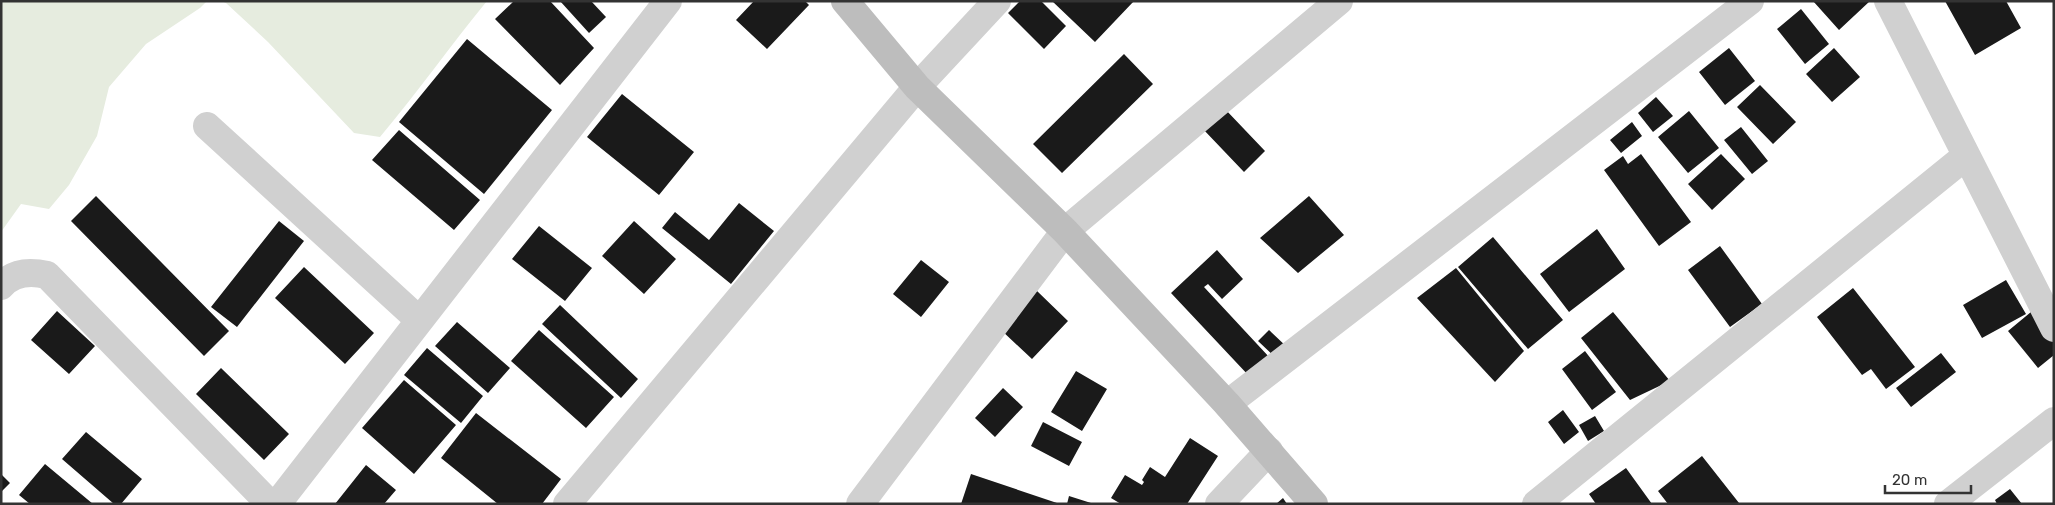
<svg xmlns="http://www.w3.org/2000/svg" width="2055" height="505" viewBox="0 0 2055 505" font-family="Rubik,sans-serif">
  <rect width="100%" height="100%" fill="#fff"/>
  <path fill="#e6ecdf" d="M1 1H207L200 8 146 44 109 87 97 136 69 185 49 209 21 204 1 232Z
    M221 1H487C450 46 417 93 380 137L354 133 268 42 226 3Z"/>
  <path fill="#1a1a1a" d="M514 1H550L594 48 560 85 495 19Z
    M560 1H591L606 17 589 33Z
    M754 1H805L809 5 767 49 736 20Z
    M1020 1H1041L1066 26 1044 49 1008 13Z
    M1052 1H1134L1095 42Z
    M1813 1H1870L1839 30Z
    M1945 1H2006L2021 28 1975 55Z
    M1801 9 1829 44 1805 64 1777 29Z
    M467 39 552 110 484 194 399 122Z
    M1729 48 1755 81 1725 105 1699 72Z
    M1834 48 1860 77 1832 102 1806 74Z
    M1124 54 1153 84 1062 173 1033 144Z
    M1760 85 1796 122 1773 144 1737 107Z
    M622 94 694 152 659 195 587 137Z
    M1656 97 1673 116 1653 132 1638 113Z
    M1224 108 1265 151 1244 172 1202 128Z
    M1689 111 1719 148 1688 173 1658 137Z
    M1632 122 1642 136 1621 153 1610 140Z
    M1741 127 1768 161 1752 174 1724 140Z
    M399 130 480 200 454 230 372 160Z
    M1641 154 1691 222 1659 246 1604 170 1623 156 1628 164Z
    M1721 154 1745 179 1712 210 1688 184Z
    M96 196 229 331 204 356 71 221Z
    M1309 196 1344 235 1298 273 1260 238Z
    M739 203 774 231 731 284 662 228 675 212 709 240Z
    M279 221 304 241 237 327 211 307Z
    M634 221 676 259 644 294 602 256Z
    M539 226 592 268 565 301 512 259Z
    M1597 229 1625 269 1569 312 1540 274Z
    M1493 237 1563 320 1528 349 1458 267Z
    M1720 246 1762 304 1730 327 1688 270Z
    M1217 250 1243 279 1222 299 1208 284 1204 287 1270 358 1250 377 1171 293Z
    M921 260 949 282 921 317 893 294Z
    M304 267 374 333 345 364 275 298Z
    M1456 268 1524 351 1495 382 1417 298Z
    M2006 280 2026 314 1982 338 1963 305Z
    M1853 288 1915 367 1886 389 1871 369 1862 375 1817 317Z
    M1037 291 1068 321 1032 359 1000 329Z
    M2042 303 2054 317V355L2038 368 2008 331Z
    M560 305 638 379 621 398 542 324Z
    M57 311 95 346 69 374 31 340Z
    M1613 312 1670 381 1630 400 1581 338Z
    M457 322 510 368 488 393 435 346Z
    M539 330 614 397 586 428 511 361Z
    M1269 330 1288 348 1277 359 1258 341Z
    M427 348 483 396 461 423 404 375Z
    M1585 351 1616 392 1592 410 1562 369Z
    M1941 353 1956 372 1911 407 1896 388Z
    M221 368 289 434 264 460 196 394Z
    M1076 371 1107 389 1082 431 1051 412Z
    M404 380 456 425 414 474 362 428Z
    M1003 388 1023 407 995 437 975 418Z
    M1563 410 1579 432 1564 444 1548 422Z
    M476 413 561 479 542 504H498L441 458Z
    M1595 416 1604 431 1588 441 1579 425Z
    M1043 422 1082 442 1069 466 1031 446Z
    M86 432 142 479 121 504H114L62 459Z
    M1190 438 1218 456 1187 504H1121L1111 498 1125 475 1142 485 1144 482 1142 480 1150 467 1165 477Z
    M1702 456 1739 503 1737 504H1668L1658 491Z
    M45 464 93 504H30L19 495Z
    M366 465 396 490 384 504H335Z
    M1626 468 1652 504H1596L1589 494Z
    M1 474 10 483 1 492Z
    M971 474 1057 503V504H961Z
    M2010 489 2022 504H1997L1995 500Z
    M1069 496 1091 503V504H1067Z
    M1283 498 1287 504H1276Z"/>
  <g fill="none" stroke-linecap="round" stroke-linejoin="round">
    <path stroke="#d0d0d0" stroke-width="28" d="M1888 1 2054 328
      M917 87 997 1
      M207 126 419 320
      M1 286C13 272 30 271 47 275L270 504
      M1227 404 1750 1
      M277 504 668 1
      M860 504 1065 231 1339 1
      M1219 504 1269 451
      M1536 504 1966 156
      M1948 504 2054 421"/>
    <path stroke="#d0d0d0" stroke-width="28" d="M567 504 917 87"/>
    <path stroke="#bdbdbd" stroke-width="28" d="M845 1 917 87 1065 231 1227 404 1314 504"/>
  </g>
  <rect width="2055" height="505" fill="none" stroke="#333333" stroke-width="5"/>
  <path d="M1885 485v8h86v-8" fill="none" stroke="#333333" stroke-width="2.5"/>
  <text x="1892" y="485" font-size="15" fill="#333333" stroke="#ffffff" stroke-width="4" paint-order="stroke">20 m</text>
</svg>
